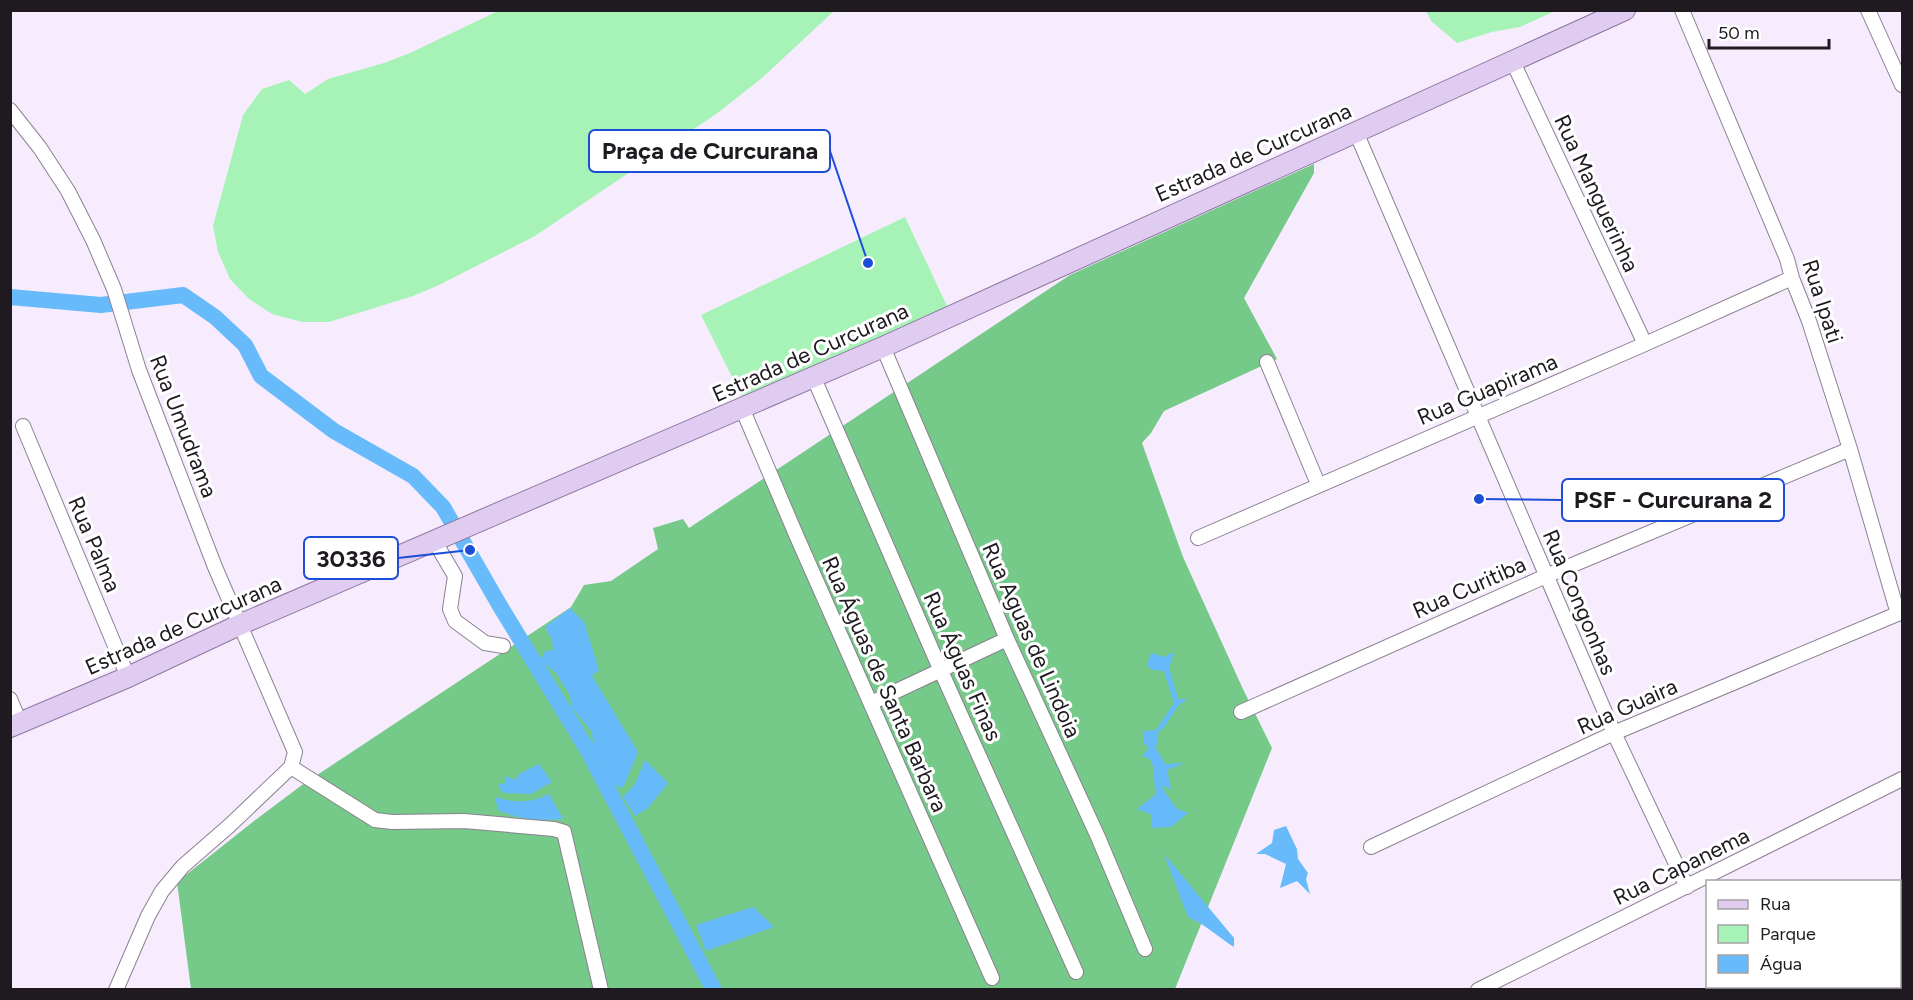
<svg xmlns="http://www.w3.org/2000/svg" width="1913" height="1000" viewBox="0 0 1913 1000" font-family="Figtree,sans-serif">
  <rect width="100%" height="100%" fill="#f7ecfd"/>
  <path fill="#a7f3b7" d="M500 10 834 11 763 77 719 112 535 236 439 285 413 296 329 322H302L272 314 249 299 230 279 218 252 213 226 243 115 262 89 289 80 305 94 328 79 384 63 410 53Z
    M1426 11H1555L1520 27 1492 32 1457 43 1431 21Z
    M905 217 948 308 742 397 701 315Z"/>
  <path fill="#75c989" d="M1314 164V173L1244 298 1277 359 1164 411 1151 433 1142 443 1183 557 1242 687 1272 748 1175 989H191L177 882 254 821 302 785 571 607 584 585 611 581 658 549 653 528 683 519 689 528 1070 275Z"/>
  <path fill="#68bbfb" d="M570 608 584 622 599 670 592 676 638 752 623 788 610 783 603 761 594 753 592 732 572 708 570 696 556 673 541 661 544 652 553 650 552 640 545 627Z
    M1174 652 1169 668 1178 699H1187L1178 706 1163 729 1159 730 1156 748 1165 764 1185 763 1167 770 1171 789 1161 786 1176 808 1188 813 1171 827 1151 828 1152 815 1137 809 1156 794C1153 781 1156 771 1150 759L1142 756 1149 748 1144 744V731L1156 730 1174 703 1164 671 1153 670 1147 666 1151 653 1164 657Z
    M645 760 668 783 648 808 635 816 623 797 635 784Z
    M539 764 552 782 531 794 503 793 498 785 505 783V776L516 780 519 774Z
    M549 794 563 819C540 821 519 820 498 810L495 797C514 803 532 803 549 794Z
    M1286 826 1297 849 1298 859 1308 873 1306 879 1310 894 1297 881 1280 888 1286 864 1265 854H1256L1272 843 1274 830Z
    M1164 854 1234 938V947C1218 937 1205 924 1188 917Z
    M753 907 774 927 706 951 696 925Z"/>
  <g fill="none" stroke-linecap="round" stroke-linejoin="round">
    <path stroke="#68bbfb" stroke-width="16" d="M10 297 101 305 183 295 215 317 245 345 261 376 334 431 413 476 443 507 500 606 587 749 714 990"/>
    <defs>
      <path id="street" d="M1682 10 1787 259 1792 278 1809 321 1850 449 1898 614
        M1868 10 1902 85
        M1512 60 1645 344
        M10 110 40 148 68 191 93 240 114 289 139 370 215 567 295 752 291 767
        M1356 132 1614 733 1687 887
        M883 347 1007 639 1098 837 1145 949
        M1267 362 1318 484
        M813 376 941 671 1076 972
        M742 408 797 537 992 978
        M23 426 128 677
        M1198 538 1645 344 1792 278
        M435 542 455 576 450 609 455 621 485 643 503 646
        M10 699 20 723
        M871 703 1007 639
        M1241 712 1546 576 1850 449
        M291 767 375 820 392 822 464 821 554 829 564 832 601 990
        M1371 847 1614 733 1902 612
        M1900 945 1902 944
        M116 990 148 916 162 891 183 866 229 826 291 767
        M1478 990 1902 779
        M1808 990 1814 986"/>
      <path id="primary" d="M10 727 128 677 239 625 883 347 1625 10"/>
    </defs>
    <use href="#street" stroke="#8b8190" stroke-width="16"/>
    <use href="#primary" stroke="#8e77a1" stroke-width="22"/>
    <use href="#street" stroke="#fff" stroke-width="14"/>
    <use href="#primary" stroke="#e0cbf1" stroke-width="20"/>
  </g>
  <g text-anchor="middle" stroke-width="6" stroke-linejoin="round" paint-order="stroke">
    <g font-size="22" fill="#1e1a20" stroke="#fff">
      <text transform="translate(1253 152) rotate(-24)" y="8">Estrada de Curcurana</text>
      <text transform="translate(1597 193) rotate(65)" y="8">Rua Manguerinha</text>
      <text transform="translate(1823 301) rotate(72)" y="8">Rua Ipati</text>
      <text transform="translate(810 352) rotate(-24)" y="8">Estrada de Curcurana</text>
      <text transform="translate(1487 389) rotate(-23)" y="8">Rua Guapirama</text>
      <text transform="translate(184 426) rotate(69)" y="8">Rua Umudrama</text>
      <text transform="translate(95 544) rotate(67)" y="8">Rua Palma</text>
      <text transform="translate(1469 587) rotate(-24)" y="8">Rua Curitiba</text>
      <text transform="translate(1580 602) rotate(67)" y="8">Rua Congonhas</text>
      <text transform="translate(183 625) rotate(-24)" y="8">Estrada de Curcurana</text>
      <text transform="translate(1032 640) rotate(66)" y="8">Rua Aguas de Lindoia</text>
      <text transform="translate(963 666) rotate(66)" y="8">Rua Águas Finas</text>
      <text transform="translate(885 684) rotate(66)" y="8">Rua Águas de Santa Barbara</text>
      <text transform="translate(1627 706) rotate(-24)" y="8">Rua Guaira</text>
      <text transform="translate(1681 866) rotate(-26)" y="8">Rua Capanema</text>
    </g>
  </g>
  <path fill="none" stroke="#1d4ed8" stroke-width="2" d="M868 263L830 151M1479 499L1562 500M470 550L398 558"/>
  <g fill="#1d4ed8" stroke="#fff" stroke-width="2">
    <circle cx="868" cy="263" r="6"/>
    <circle cx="1479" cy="499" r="6"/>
    <circle cx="470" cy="550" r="6"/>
  </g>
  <g fill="#fff" stroke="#1d4ed8" stroke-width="2">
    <rect x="589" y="130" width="241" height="42" rx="6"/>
    <rect x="1562" y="479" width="222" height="42" rx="6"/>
    <rect x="304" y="537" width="94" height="42" rx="6"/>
  </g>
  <g font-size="24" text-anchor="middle" font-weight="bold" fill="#1e1a20">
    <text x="710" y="159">Praça de Curcurana</text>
    <text x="1673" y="508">PSF - Curcurana 2</text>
    <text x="351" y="567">30336</text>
  </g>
  <rect width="1913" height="1000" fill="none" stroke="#1e1a20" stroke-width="24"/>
  <rect x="1706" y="880" width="195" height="108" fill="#ffffff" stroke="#a5a3a6" stroke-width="1.5"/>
  <rect x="1718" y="900" width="30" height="9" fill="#e0cbf1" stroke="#a5a3a6" stroke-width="1.5"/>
  <text x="1760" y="910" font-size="18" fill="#1e1a20">Rua</text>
  <rect x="1718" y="925" width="30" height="18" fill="#a7f3b7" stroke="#a5a3a6" stroke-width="1.5"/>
  <text x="1760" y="940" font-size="18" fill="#1e1a20">Parque</text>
  <rect x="1718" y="955" width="30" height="18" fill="#68bbfb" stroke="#a5a3a6" stroke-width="1.5"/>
  <text x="1760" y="970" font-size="18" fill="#1e1a20">Água</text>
  <path d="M1709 39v9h120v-9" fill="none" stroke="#1e1a20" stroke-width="3"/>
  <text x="1718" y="39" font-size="18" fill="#1e1a20" stroke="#ffffff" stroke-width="4.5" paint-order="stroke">50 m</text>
</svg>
